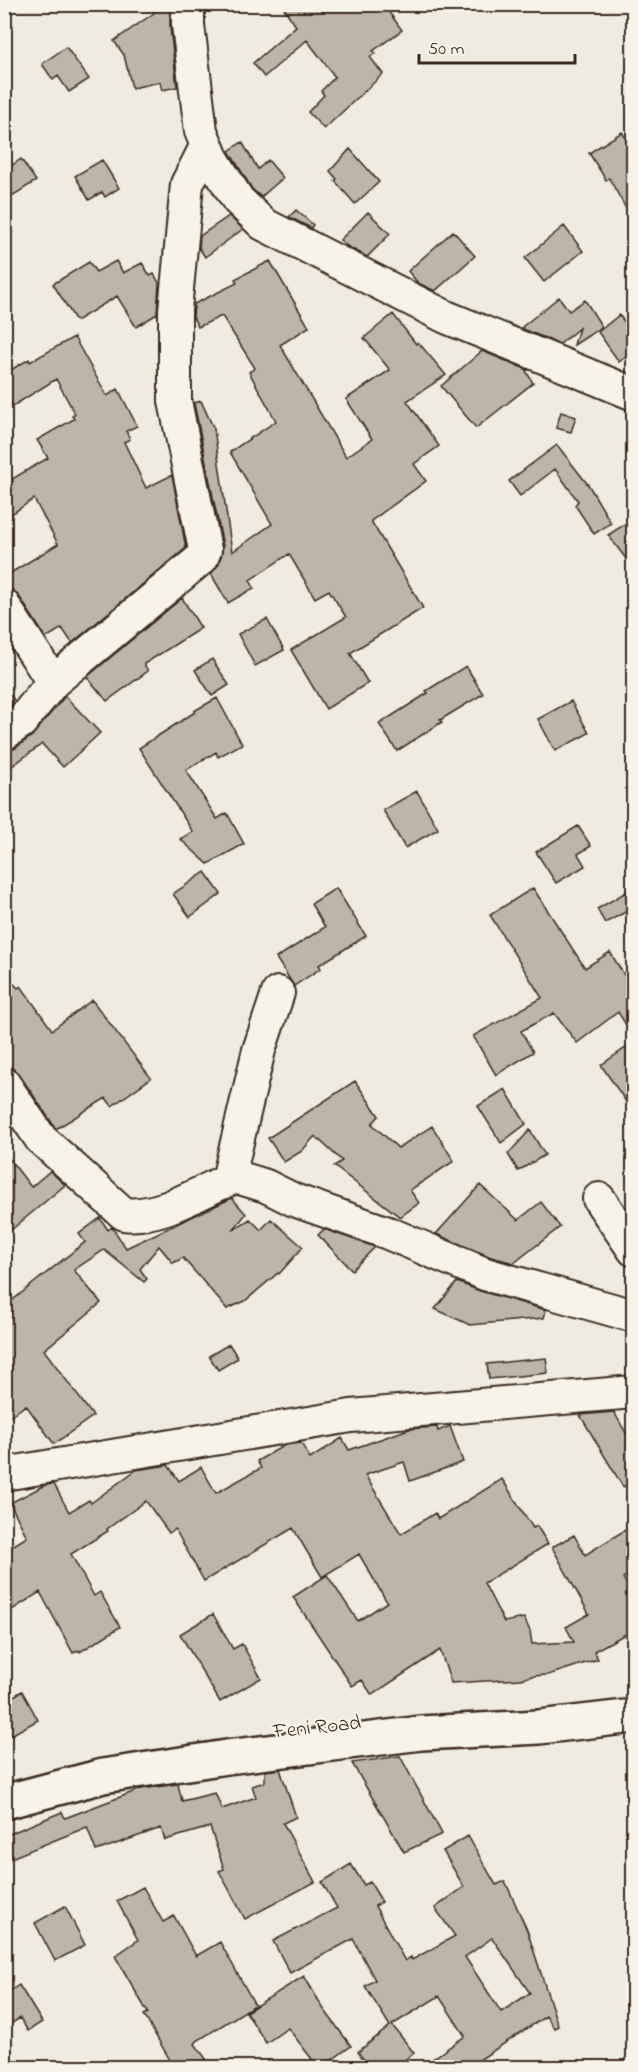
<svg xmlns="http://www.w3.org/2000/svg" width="638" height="2072" viewBox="0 0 638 2072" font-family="'Indie Flower',sans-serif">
  <rect width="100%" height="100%" fill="#efebe0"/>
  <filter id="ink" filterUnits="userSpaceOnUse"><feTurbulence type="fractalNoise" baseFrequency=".0167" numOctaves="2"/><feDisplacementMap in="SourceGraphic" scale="12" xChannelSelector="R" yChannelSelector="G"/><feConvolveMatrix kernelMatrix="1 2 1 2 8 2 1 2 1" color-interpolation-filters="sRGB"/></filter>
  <g filter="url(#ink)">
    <path fill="#bdb5aa" stroke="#3b2a1e" stroke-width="1.5" fill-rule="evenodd" d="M153 4H170V27L177 87 162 90 160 82 132 88 124 55 114 41 154 13Z
      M281 4H383L402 30 373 51 376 53 370 57 383 74 324 129 308 112 324 95 321 91 335 77 307 40 264 77 253 63 296 26Z
      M66 47 89 79 69 92 58 76 53 80 42 64Z
      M622 132 633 151V221L609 178 606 180 589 153Z
      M242 142 258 169 268 160 283 178 261 197 252 189 229 151Z
      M350 149 379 182 355 204 335 181 337 179 330 171Z
      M21 159 36 181 4 201V171Z
      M102 160 119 188 105 197 102 192 89 200 75 176Z
      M296 210 313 225 311 228 289 217Z
      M368 212 390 234 367 257 347 246 340 240Z
      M229 216 243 229 205 257 199 248 200 236Z
      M564 226 583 251 544 282 525 258Z
      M453 231 475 256 435 291 418 283 408 271Z
      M116 261 123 273 142 263 150 276 154 274 159 283 157 314 136 327 117 296 76 321 53 284 89 262 96 272Z
      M270 261 309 327 280 345 346 457 372 439 346 399 390 370 364 338 393 314 416 344 418 342 446 375 407 401 439 446 414 464 426 481 371 521 423 608 350 653 368 683 326 709 291 650 346 617 329 590 315 598 289 554 250 580 254 588 228 603 211 574 219 564 223 546 194 403 201 401 214 429 232 552 272 524 230 452 276 421 249 372 255 368 222 316 198 327 193 317 194 304 237 283 235 279Z
      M559 297 569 311 585 300 602 327 574 345 579 328 560 344 525 330 522 327Z
      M619 315 633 332V351L619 362 598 332Z
      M74 337 107 396 118 389 137 426 126 431 130 439 124 442 146 488 172 475 186 548 72 643 62 628 46 638 19 596 13 590 4 588V577L58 544 34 499 4 519V487L13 481 12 479 48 458 37 440 74 419 72 416 75 414 56 379 13 406 4 393V374L29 359 30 362Z
      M482 351 528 370 526 371 533 383 476 428 441 386Z
      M561 412 576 417 571 432 556 428Z
      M557 445 589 486 611 523 594 534 575 505 578 501 555 469 520 496 509 481Z
      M633 519V568L608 535Z
      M182 598 201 628 144 664 148 671 107 701 87 677Z
      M267 619 284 650 255 666 238 634Z
      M212 659 229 685 212 696 195 670Z
      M466 666 483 694 440 720 442 722 397 751 379 724 428 693 426 691Z
      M4 688 15 701 4 712Z
      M65 696 100 733 63 767 42 744 4 772V752L14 749 32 736Z
      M217 698 242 744 218 757 216 752 186 770 217 819 227 813 244 844 208 864 180 839 193 832 139 748 195 712 194 711Z
      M571 701 589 733 555 751 538 719Z
      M417 791 438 829 405 848 383 810Z
      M578 826 591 846 578 854 585 866 556 883 536 852Z
      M205 872 221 894 190 917 173 894Z
      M336 888 366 936 319 965 321 968 294 986 276 958 325 927 311 904Z
      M533 888 585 968 610 952 633 989V1036L618 1012 577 1043 554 1013 521 1031 533 1052 496 1075 473 1036 542 998 490 915Z
      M633 888V908L605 923 597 909Z
      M4 974 18 988 21 986 52 1030 92 1000 151 1078 112 1106 106 1098 56 1129 19 1074 12 1068 4 1066Z
      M633 1043V1112L601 1065Z
      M355 1081 379 1116 372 1124 398 1148 432 1126 454 1161 410 1190 419 1203 400 1217 334 1166 342 1161 315 1136 302 1151 284 1162 268 1138Z
      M505 1089 526 1124 501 1143 478 1106Z
      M530 1130 545 1155 518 1171 508 1154Z
      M4 1152 31 1187 50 1171 65 1185 4 1236Z
      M480 1185 518 1220 541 1202 560 1227 514 1263 491 1257 436 1234Z
      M232 1198 246 1214 233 1230 250 1219 261 1230 271 1219 303 1247 279 1274 278 1273 245 1301 227 1309 183 1258 173 1263 159 1246 140 1269 147 1279 144 1282 104 1250 74 1270 101 1303 44 1350 93 1416 54 1444 26 1405 4 1421V1307L85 1242 79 1234 100 1218 108 1230 112 1227 126 1248Z
      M324 1229 375 1247 352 1270 318 1235Z
      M457 1282 480 1291 546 1310 544 1318 470 1325 435 1309Z
      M229 1344 238 1358 218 1370 209 1356Z
      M546 1358 548 1373 489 1379 487 1364Z
      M614 1412 626 1433 633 1429V1481L623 1487 580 1415Z
      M450 1426 463 1462 410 1481 404 1462 365 1475 401 1534 435 1513 438 1519 502 1479 533 1528 537 1526 548 1544 484 1583 504 1622 524 1618 530 1631 532 1644 574 1642 566 1627 589 1614 552 1547 574 1535 585 1555 633 1525V1571L623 1578 633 1597V1630L594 1651 598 1659 548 1675 532 1676 521 1679 451 1683 440 1650 372 1695 362 1680 352 1686 293 1597 327 1575 358 1621 387 1602 359 1554 322 1577 293 1528 204 1581 175 1529 169 1533 146 1501 107 1529 108 1531 71 1554 94 1596 100 1592 120 1627 80 1652 79 1650 73 1653 40 1592 4 1615V1551L27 1537 10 1503 45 1485 54 1484 69 1512 89 1500 91 1503 136 1470 168 1465 179 1481 201 1467 216 1493 261 1468 257 1461 285 1445 301 1443 310 1459 342 1438 349 1450 409 1429 437 1427 438 1431Z
      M213 1614 233 1649 242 1644 261 1678 220 1702 180 1634Z
      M22 1691 38 1720 4 1739V1702Z
      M400 1756 442 1834 404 1852 352 1763Z
      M280 1769 296 1817 283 1823 315 1882 245 1919 219 1871 224 1869 210 1827 165 1840 161 1828 96 1851 87 1827 4 1861V1836L62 1812 65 1818 141 1789 178 1784 182 1801 215 1793 222 1809 256 1797 252 1786 265 1782V1771Z
      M468 1836 496 1885 505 1881 527 1930 558 2026 554 2028 546 2016 479 2060 484 2067H421L465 2036 439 1996 392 2025 414 2053 395 2067H369L358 2052 390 2026 365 1986 375 1980 353 1939 290 1973 273 1941 337 1908 322 1882 351 1864 364 1885 370 1882 382 1902 375 1906 405 1961 411 1957 412 1960 455 1936 435 1908 464 1887 443 1851ZM492 1938 530 1993 501 2012 465 1957Z
      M143 1887 163 1922 174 1916 196 1956 220 1942 255 2005 197 2041 195 2044 212 2067H174L144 2015 148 2013 115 1956 138 1940 117 1901Z
      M65 1906 85 1945 55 1961 35 1923Z
      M304 1976 323 2008 351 2046 322 2067H318L288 2028 266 2043 246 2012Z
      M19 1985 42 2022 28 2031 20 2018 4 2028V1995Z"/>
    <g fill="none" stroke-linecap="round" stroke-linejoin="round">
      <defs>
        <path id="minor" d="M188 4V25L201 131 212 158 238 200 263 224 446 317 634 394
          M4 606 53 682
          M4 734 21 722 53 682 202 558 205 550 175 401V310L187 184 207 145
          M4 1084 41 1139 124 1214C160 1218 195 1194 228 1180L237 1177 266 1186 294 1200 388 1233 485 1274 634 1316
          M228 1180 259 1050 278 993
          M599 1199 634 1250
          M4 1474 351 1416 634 1392"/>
        <path id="major" d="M4 1802 103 1776 227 1757 421 1733 539 1727 634 1716"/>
      </defs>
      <use href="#minor" stroke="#3b2a1e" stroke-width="36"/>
      <use href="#major" stroke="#3b2a1e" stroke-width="38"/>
      <use href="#minor" stroke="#f7f3e8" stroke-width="32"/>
      <use href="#major" stroke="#f7f3e8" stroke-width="33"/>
    </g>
  </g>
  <g text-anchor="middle" stroke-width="4.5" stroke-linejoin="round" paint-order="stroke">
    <g font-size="21" fill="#3b2a1e" stroke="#f7f3e8">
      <text transform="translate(317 1726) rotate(-6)" y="7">Feni Road</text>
    </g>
  </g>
  <rect width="638" height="2072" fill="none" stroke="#f7f3e8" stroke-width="24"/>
  <rect x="12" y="12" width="614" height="2048" fill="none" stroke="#3b2a1e" stroke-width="2" filter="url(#ink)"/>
  <path d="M419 54v9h156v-9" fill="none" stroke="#3b2a1e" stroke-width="3"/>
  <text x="428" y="54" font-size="18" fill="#3b2a1e" stroke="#f7f3e8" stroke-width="4.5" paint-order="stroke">50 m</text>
</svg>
